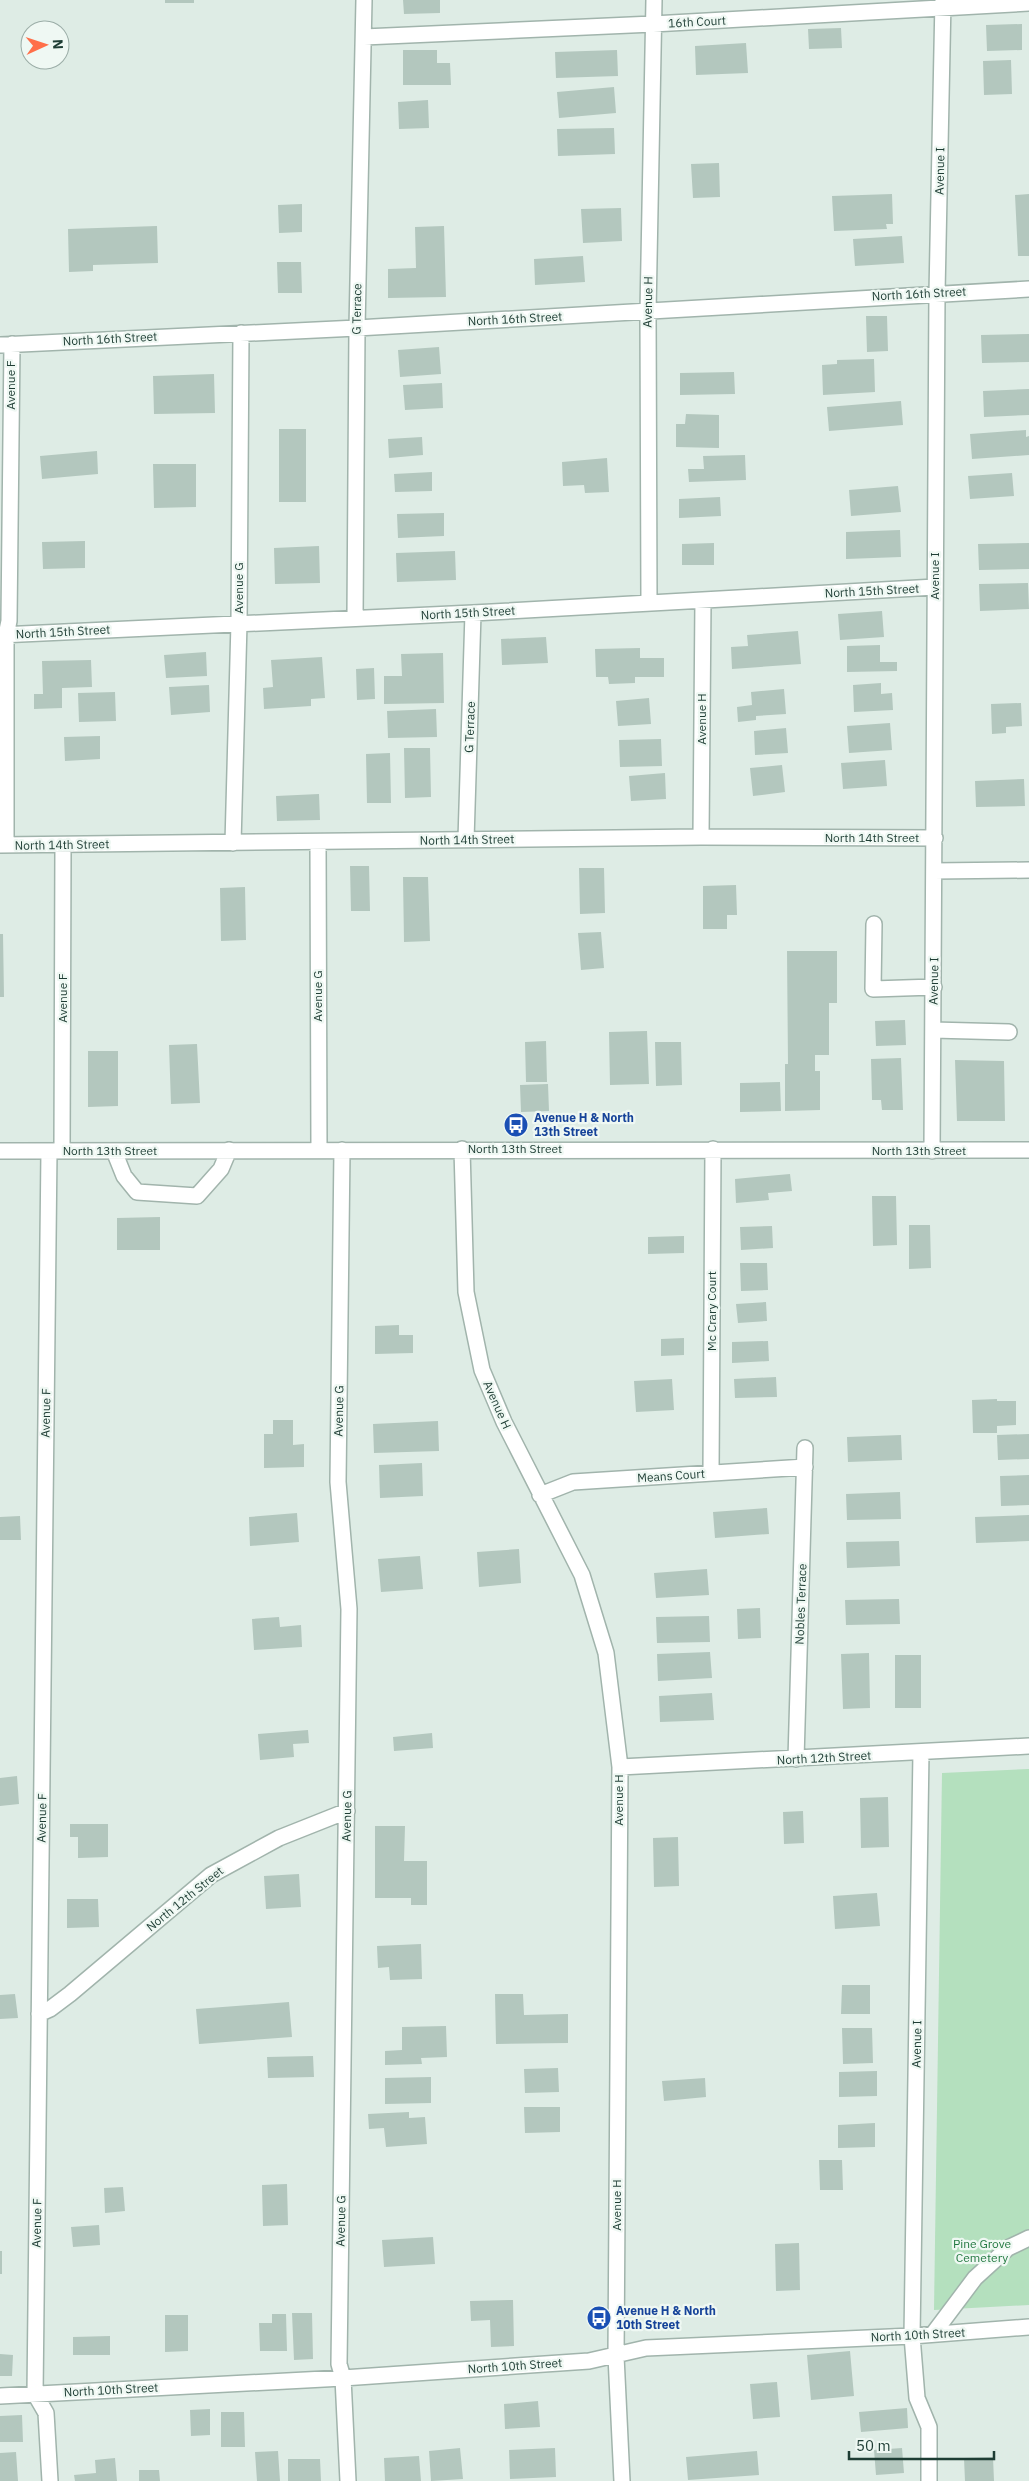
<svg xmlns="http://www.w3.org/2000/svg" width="1029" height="2481" viewBox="0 0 1029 2481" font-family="'IBM Plex Sans',sans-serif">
  <rect width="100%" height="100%" fill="#deece5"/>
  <path fill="#b4e0be" d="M1029 1769V2305L934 2310 942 1773Z"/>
  <path fill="#b3c7be" d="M165 0H194V3H165Z
    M403 0H440V13L404 14Z
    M1022 24V50L987 51 986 25Z
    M841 28 842 48 809 49 808 29Z
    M746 43 748 73 696 75 695 46Z
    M403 50H437V63H450L451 85H403Z
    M617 50 618 76 556 78 555 52Z
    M1011 60 1012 94 984 95 983 61Z
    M614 87 616 113 559 118 557 92Z
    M428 100 429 128 399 129 398 102Z
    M614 128 615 154 558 156 557 129Z
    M719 163 720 197 693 198 691 164Z
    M892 194 893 224H886L887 229 834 231 832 196Z
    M1029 194V256H1018L1015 195Z
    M302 204V232L279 233 278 205Z
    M621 208 622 241 583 243 581 209Z
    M157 226 158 263 93 265V271L69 272 68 229Z
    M444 226 446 297 388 298V269L416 268 415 227Z
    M902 236 904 263 855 266 853 239Z
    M583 256 585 282 535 285 534 259Z
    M277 262H301L302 293H278Z
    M866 316H887L888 351 867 352Z
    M1029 334V362L982 363 981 335Z
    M439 347 441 374 400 377 398 350Z
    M874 359 875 392 823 395 822 365 837 364V360Z
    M734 372 735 394 680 395V373Z
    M214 374 215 413 154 414 153 376Z
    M442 383 443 408 405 410 403 385Z
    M1029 389V415L984 417 983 391Z
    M901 401 903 425 829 431 827 407Z
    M686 414 719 415V448L676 447V424H685Z
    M279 429H306V502H279Z
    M1026 430V437L1029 436V455L972 459 970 434Z
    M422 437 423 455 389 458 388 439Z
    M97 451 98 474 42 479 40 456Z
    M745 455 746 480 689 482 688 469H704L703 456Z
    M607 458 609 492 585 493 584 485 563 486 562 462Z
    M153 464H196V507L154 508Z
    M432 472V491L395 492 394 474Z
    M1012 473 1014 496 970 499 968 476Z
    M898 486 901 512 851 516 849 490Z
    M720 497 721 516 679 518V499Z
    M444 513V536L398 538 397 514Z
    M900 530 901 557 846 559V532Z
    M85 541V568L43 569 42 542Z
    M714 543V565H682V544Z
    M1029 543V569L979 570 978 544Z
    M319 546 320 583 275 584 274 548Z
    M455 551 456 580 397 582 396 553Z
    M1028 583 1029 609 980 611 979 584Z
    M882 611 884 637 840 640 838 614Z
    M798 631 801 664 732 669 731 647 748 646 747 635Z
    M546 637 548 663 502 665 501 639Z
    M880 645V662H897V671L847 672V646Z
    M640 648V658H664V677H635V683L609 684 608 677H596L595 649Z
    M206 652 207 676 166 678 164 655Z
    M443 653 444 703 384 704V676H402L401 654Z
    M322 657 325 698 311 699V706L264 709 263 688 273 687 271 660Z
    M91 660 92 687 62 688V708L34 709V694H43L42 661Z
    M374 668 375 699 357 700 356 669Z
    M881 683V694L892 693 893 710 854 712 853 685Z
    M209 685 210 712 171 715 169 687Z
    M784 689 786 714 756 716V720L738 722 737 707 752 705 751 692Z
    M115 692 116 721 79 722 78 693Z
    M649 698 651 724 618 726 616 701Z
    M1021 703 1022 726 1006 727V733L992 734 991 704Z
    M436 709 437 737 388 738 387 711Z
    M890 723 892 750 849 753 847 726Z
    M786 728 788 753 755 755 754 731Z
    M100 736V759L65 761 64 737Z
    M661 739 662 766 620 767 619 740Z
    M404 748H430L431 797 405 798Z
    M390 753 391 803H367L366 754Z
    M885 760 887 786 843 789 841 763Z
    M782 765 785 792 753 796 750 768Z
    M665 773 666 799 631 801 629 776Z
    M1024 779 1025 806 976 807 975 781Z
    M319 794 320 820 277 821 276 796Z
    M350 866H369L370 911H351Z
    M579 868H604L605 913 580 914Z
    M403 877H428L430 941 404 942Z
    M736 885 737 915H727V929H703V886Z
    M245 887 246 940 221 941 220 888Z
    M601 932 604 968 581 970 578 933Z
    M0 934H3L4 997H0Z
    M787 951H837V1003H829V1055H815V1071H820V1110L785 1111V1064H788Z
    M905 1020 906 1045 876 1046 875 1021Z
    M647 1031 649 1084 610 1085 609 1032Z
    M546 1041 547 1082H526L525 1042Z
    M655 1042H681L682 1085 656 1086Z
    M197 1044 200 1103 171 1104 169 1045Z
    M88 1051H118V1106L88 1107Z
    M901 1058 903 1110H882L881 1100H872L871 1059Z
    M955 1060 1004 1061 1005 1121H957Z
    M780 1082 781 1111 740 1112V1083Z
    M548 1084 549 1111 521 1112 520 1085Z
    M790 1174 792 1191 768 1193 769 1200 736 1203 735 1179Z
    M872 1196H896L897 1245 873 1246Z
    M160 1217V1250H117V1218Z
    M909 1225H930L931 1268 909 1269Z
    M772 1226 773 1248 741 1250 740 1227Z
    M684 1236V1253L648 1254V1237Z
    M740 1263H767L768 1290 741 1291Z
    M766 1302 767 1321 738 1323 736 1304Z
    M399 1325V1335H413V1353L375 1354V1326Z
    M684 1338V1355L661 1356V1339Z
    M768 1341 769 1361 732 1363V1342Z
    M776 1377 777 1397 735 1398 734 1379Z
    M672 1379 674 1410 636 1412 634 1381Z
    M997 1399V1401H1016V1425L997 1426V1433H973L972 1400Z
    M273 1420H293V1445L304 1444V1467L264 1468V1434H273Z
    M438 1421 439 1451 374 1453 373 1424Z
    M1029 1434V1459L998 1460 997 1435Z
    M901 1435 902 1460 848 1462 847 1437Z
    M422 1463 423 1496 380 1498 379 1465Z
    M1029 1475V1505L1001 1506 1000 1476Z
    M900 1492 901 1519 847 1520 846 1494Z
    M767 1508 769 1534 715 1538 713 1512Z
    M297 1513 299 1542 250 1546 249 1517Z
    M1029 1515V1541L976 1543 975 1517Z
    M20 1516 21 1540H0V1517Z
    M899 1541 900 1566 847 1568 846 1542Z
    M519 1549 521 1583 479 1587 477 1552Z
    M420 1556 423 1589 381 1592 378 1559Z
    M707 1569 709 1595 656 1598 654 1573Z
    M899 1599 900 1624 846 1625 845 1600Z
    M760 1608 761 1638 738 1639 737 1609Z
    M709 1616 710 1642 657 1643 656 1617Z
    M279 1617 280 1627 301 1625 302 1647 254 1650 252 1619Z
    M710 1652 712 1678 658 1681 657 1654Z
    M869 1653 870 1708 843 1709 841 1654Z
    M895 1655H921V1708H895Z
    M712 1693 714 1720 660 1722 659 1696Z
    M308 1730 309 1743 293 1744 294 1757 260 1760 258 1734Z
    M432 1733 433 1748 394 1751 393 1737Z
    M17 1776 19 1804 0 1806V1778Z
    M888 1797 889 1847 861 1848 860 1798Z
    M803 1811 804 1843 784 1844 783 1812Z
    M70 1824H108V1857L78 1858V1837H70Z
    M375 1826H405L404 1861H427V1905H411V1898H375Z
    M678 1837 679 1886 654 1887 653 1838Z
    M299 1874 301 1907 266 1909 264 1876Z
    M877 1893 880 1926 835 1929 833 1896Z
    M67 1899H98L99 1927 67 1928Z
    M421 1944 422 1979 390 1980 389 1967 378 1968 377 1946Z
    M842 1985H870V2014H841Z
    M15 1994 18 2018 0 2019V1995Z
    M495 1994H523L524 2015 568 2014V2043L496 2044Z
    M289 2002 292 2037 199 2044 196 2009Z
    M446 2026 447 2057 421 2058 422 2064 385 2065V2051L402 2050V2027Z
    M842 2028H872L873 2063 843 2064Z
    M313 2056 314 2077 268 2078 267 2057Z
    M558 2068 559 2092 525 2093 524 2069Z
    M877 2071V2096L839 2097V2072Z
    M431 2077V2103L385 2104V2078Z
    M705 2078 706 2097 664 2101 662 2081Z
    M524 2107H560V2132L525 2133Z
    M409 2112V2118L425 2117 427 2144 386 2147 384 2128 369 2129 368 2114Z
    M875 2123V2147L838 2148V2125Z
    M819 2160H842L843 2190H820Z
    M287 2184 288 2225 263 2226 262 2185Z
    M123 2187 125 2211 105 2213 104 2188Z
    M99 2225 100 2245 73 2247 71 2227Z
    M433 2237 435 2264 384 2267 382 2240Z
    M799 2243 800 2290 776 2291 775 2244Z
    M0 2251H2V2274H0Z
    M513 2300 514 2346 491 2347 490 2320 471 2321 470 2301Z
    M292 2313H312L313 2359 294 2360Z
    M272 2314H286L287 2351H260L259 2323H272Z
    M165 2315H188V2351L165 2352Z
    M110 2336V2355H73V2337Z
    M850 2351 854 2396 811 2400 807 2355Z
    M0 2354 13 2355 12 2376H0Z
    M777 2382 780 2417 753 2419 750 2384Z
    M538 2401 540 2427 505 2429 504 2404Z
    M907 2408 908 2428 861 2432 859 2412Z
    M210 2409V2435L191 2436 190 2410Z
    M221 2412H244L245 2447H221Z
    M22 2415 23 2442H0V2416Z
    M460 2448 463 2479 431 2481 429 2451Z
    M555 2448 556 2477 510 2479 509 2450Z
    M902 2448 904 2473 876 2475 874 2450Z
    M278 2451 280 2481H257L255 2452Z
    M757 2451 759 2475 688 2480 686 2457Z
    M16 2452 18 2481H0V2453Z
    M419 2456 421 2481H385L384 2458Z
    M993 2457 994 2481H965L964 2458Z
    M115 2458 117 2481H75L74 2475 96 2473 95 2460Z
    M288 2459H320L321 2481H288Z
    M139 2470H159L160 2481H139Z"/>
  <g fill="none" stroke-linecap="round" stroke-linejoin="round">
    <defs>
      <path id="minor" d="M364 37 653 24 1029 3
        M0 345 357 328 1029 289
        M649 603 648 312 654 0
        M355 618 357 328 364 0
        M0 635 473 613 935 587
        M701 837 703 600
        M466 840 473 613
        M318 842 319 1150
        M233 843 239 623 241 333
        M0 845 701 837 935 838
        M6 845V635L9 621 12 344
        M934 871 1029 870
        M874 924 873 989 934 987
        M933 1030 1009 1032
        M462 1149 466 1292 482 1370 504 1422 582 1575 606 1653 620 1767 616 2356 622 2481
        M342 1150 338 1482 349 1609 339 2364 343 2378 348 2481
        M0 1151 1029 1150
        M49 1151 35 2394 46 2413 50 2481
        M62 1151 63 845
        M114 1151 124 1176 137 1192 197 1196 221 1169 229 1150
        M932 1151 937 293 943 0
        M711 1473 713 1149
        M540 1495 573 1482 805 1467
        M921 1752 912 2336 917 2398 929 2427V2481
        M796 1759 805 1448
        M620 1767 1029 1746
        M39 2014 50 2009 70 1994 211 1875 279 1838 347 1811
        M933 2334 975 2278 1008 2248 1029 2238
        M0 2396 343 2378 589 2361 646 2348 912 2336 1029 2327"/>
    </defs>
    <use href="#minor" stroke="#a1b4ac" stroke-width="18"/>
    <use href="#minor" stroke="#fff" stroke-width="15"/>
  </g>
  <defs>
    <symbol id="bus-disc" viewBox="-11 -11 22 22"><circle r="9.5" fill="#1a4fb4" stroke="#eff8f3"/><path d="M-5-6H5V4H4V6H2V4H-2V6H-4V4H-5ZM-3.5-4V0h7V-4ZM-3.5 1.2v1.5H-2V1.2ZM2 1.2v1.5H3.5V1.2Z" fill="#fff"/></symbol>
  </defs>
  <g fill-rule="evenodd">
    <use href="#bus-disc" x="502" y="1111" width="28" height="28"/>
    <use href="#bus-disc" x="585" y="2304" width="28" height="28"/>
  </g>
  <g text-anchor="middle" stroke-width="4.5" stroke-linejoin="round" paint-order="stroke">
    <g font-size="12" fill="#1e3d34" stroke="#eff8f3">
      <text transform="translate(697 22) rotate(-3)" y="4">16th Court</text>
      <text transform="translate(940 171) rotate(-89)" y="4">Avenue I</text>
      <text transform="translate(919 294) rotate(-3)" y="4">North 16th Street</text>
      <text transform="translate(648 302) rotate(-89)" y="4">Avenue H</text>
      <text transform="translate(357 309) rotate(-89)" y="4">G Terrace</text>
      <text transform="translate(515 319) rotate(-3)" y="4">North 16th Street</text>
      <text transform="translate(110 339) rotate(-3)" y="4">North 16th Street</text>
      <text transform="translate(11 385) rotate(-90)" y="4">Avenue F</text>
      <text transform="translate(935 576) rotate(-90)" y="4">Avenue I</text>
      <text transform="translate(239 588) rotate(-90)" y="4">Avenue G</text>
      <text transform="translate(872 591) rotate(-3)" y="4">North 15th Street</text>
      <text transform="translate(468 613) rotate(-3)" y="4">North 15th Street</text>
      <text transform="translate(63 632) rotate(-3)" y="4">North 15th Street</text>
      <text transform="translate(702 719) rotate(-90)" y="4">Avenue H</text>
      <text transform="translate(470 727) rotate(-88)" y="4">G Terrace</text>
      <text x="872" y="842">North 14th Street</text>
      <text transform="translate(467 840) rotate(-1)" y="4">North 14th Street</text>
      <text transform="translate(62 845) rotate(-1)" y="4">North 14th Street</text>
      <text transform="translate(934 981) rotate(-89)" y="4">Avenue I</text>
      <text transform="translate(318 996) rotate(-90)" y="4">Avenue G</text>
      <text transform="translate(63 998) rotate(-90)" y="4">Avenue F</text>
      <text x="515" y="1153">North 13th Street</text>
      <text x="110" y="1155">North 13th Street</text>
      <text x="919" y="1155">North 13th Street</text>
      <text transform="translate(712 1311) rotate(-90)" y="4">Mc Crary Court</text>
      <text transform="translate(497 1405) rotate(66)" y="4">Avenue H</text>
      <text transform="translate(339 1411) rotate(-89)" y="4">Avenue G</text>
      <text transform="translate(46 1413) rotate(-89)" y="4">Avenue F</text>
      <text transform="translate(671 1476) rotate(-4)" y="4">Means Court</text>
      <text transform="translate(801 1604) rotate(-88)" y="4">Nobles Terrace</text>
      <text transform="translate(824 1758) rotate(-3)" y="4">North 12th Street</text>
      <text transform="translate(619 1800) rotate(-90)" y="4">Avenue H</text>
      <text transform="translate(347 1816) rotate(-89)" y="4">Avenue G</text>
      <text transform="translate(42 1818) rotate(-89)" y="4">Avenue F</text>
      <text transform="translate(185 1899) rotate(-39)" y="4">North 12th Street</text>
      <text transform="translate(917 2044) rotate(-89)" y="4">Avenue I</text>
      <text transform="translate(617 2205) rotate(-90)" y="4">Avenue H</text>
      <text transform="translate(341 2221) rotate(-89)" y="4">Avenue G</text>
      <text transform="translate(37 2223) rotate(-89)" y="4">Avenue F</text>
      <text transform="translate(918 2335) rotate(-3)" y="4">North 10th Street</text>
      <text transform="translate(515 2366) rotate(-4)" y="4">North 10th Street</text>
      <text transform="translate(111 2390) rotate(-3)" y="4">North 10th Street</text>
    </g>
    <g font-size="12" font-weight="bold" fill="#164399" stroke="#eff8f3" text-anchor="start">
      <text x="534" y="1122">Avenue H &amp; North<tspan x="534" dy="14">13th Street</tspan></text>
      <text x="616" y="2315">Avenue H &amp; North<tspan x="616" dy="14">10th Street</tspan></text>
    </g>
    <g font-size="12" fill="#237941" stroke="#eff8f3">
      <text x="982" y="2248">Pine Grove<tspan x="982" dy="14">Cemetery</tspan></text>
    </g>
  </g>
  <g transform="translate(45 45) rotate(87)"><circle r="24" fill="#eff8f3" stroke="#9bada7"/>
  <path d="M0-4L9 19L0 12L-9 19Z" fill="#ff6f49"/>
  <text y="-8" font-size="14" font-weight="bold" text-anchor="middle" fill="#1e3d34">N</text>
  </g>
  <path d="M849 2451v8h145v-8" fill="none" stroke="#1e3d34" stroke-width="2.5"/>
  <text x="856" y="2451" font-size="15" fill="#1e3d34" stroke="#eff8f3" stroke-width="4" paint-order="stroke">50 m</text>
</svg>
